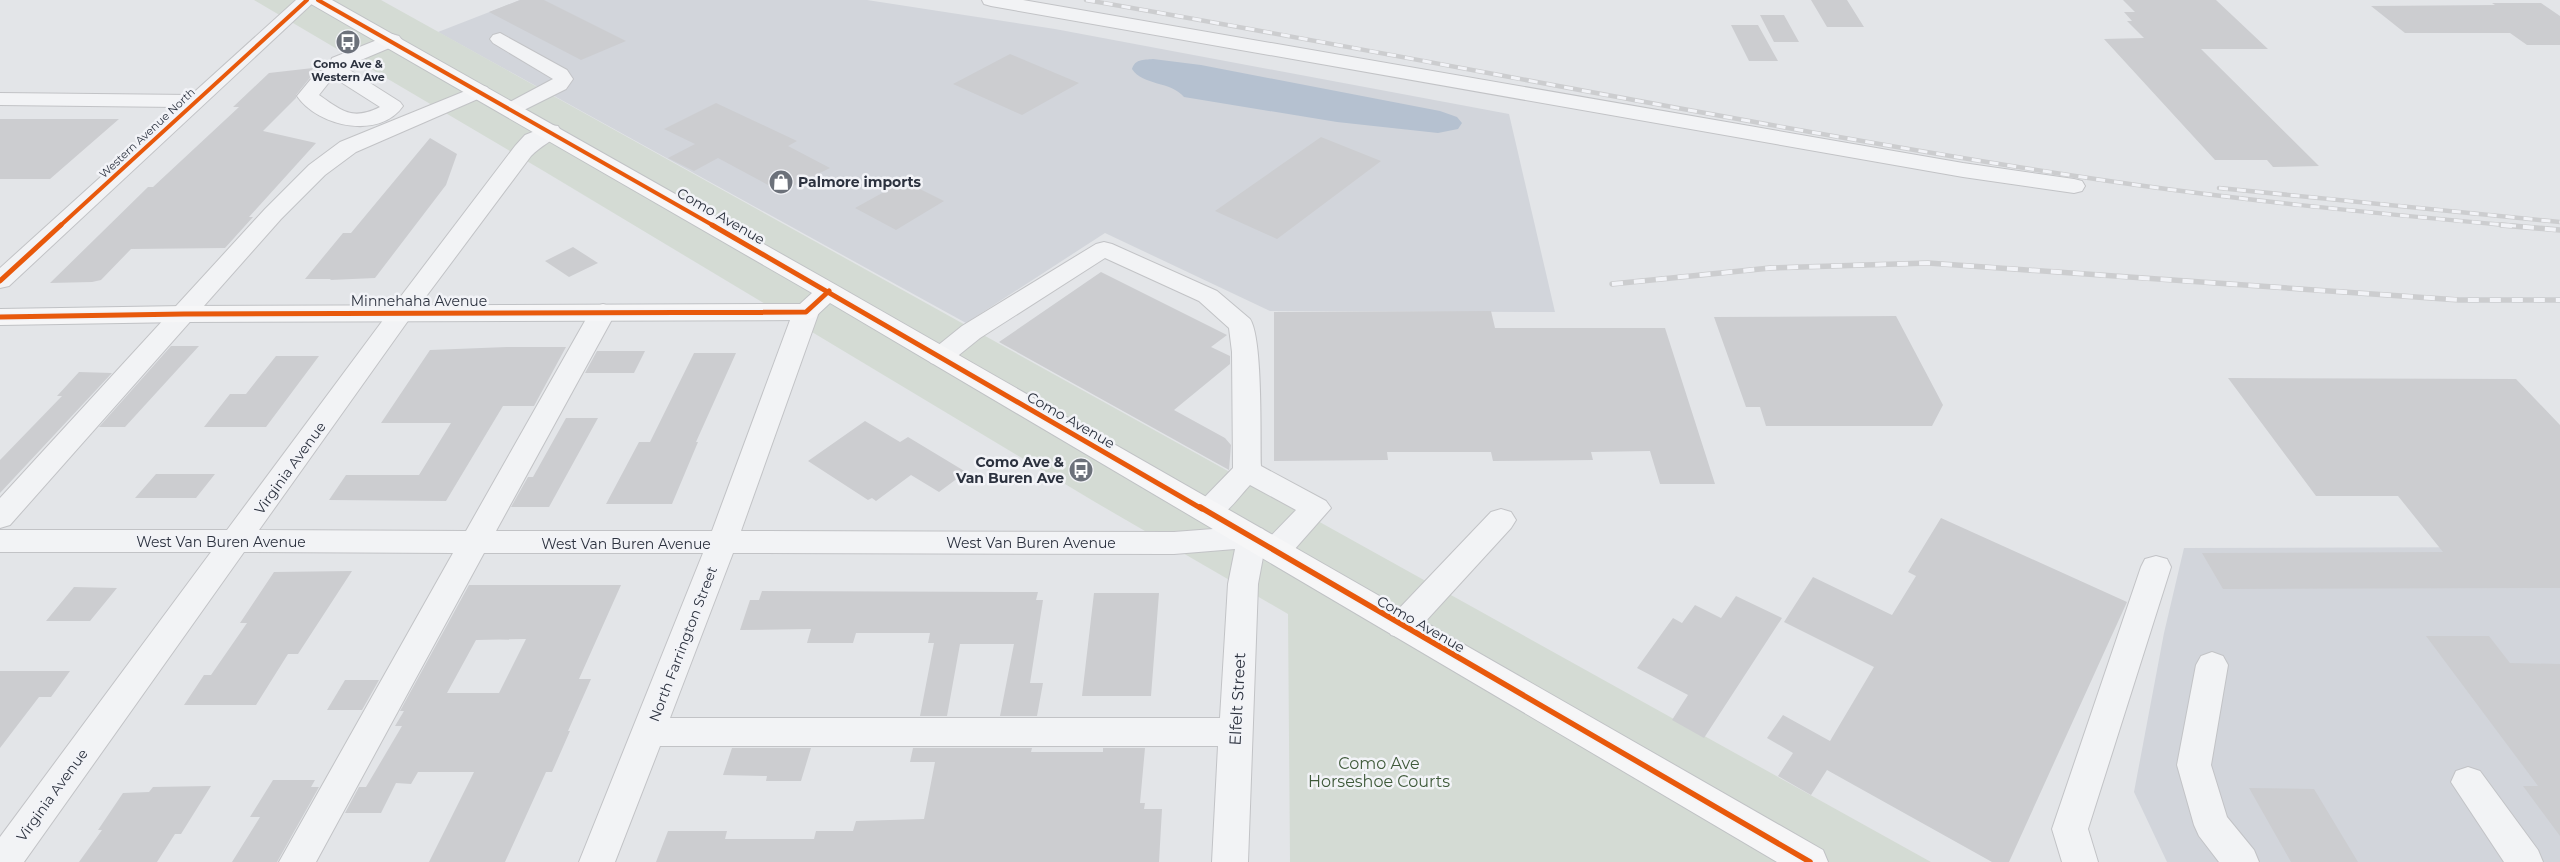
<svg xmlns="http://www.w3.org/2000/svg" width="2560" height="862" viewBox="0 0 2560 862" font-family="Montserrat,sans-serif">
  <rect width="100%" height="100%" fill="#e3e5e8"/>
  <path fill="#d2d5db" d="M520 0H867L1055 29 1509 114 1555 312 1270 311 1105 233 966 323 438 32Z
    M2560 547V862H2167L2134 792 2164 633 2184 548Z"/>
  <path fill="#d4dbd4" d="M254 0H381L1931 862H1290L1288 614 1095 502 542 170Z"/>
  <path fill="#b5c1d0" d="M1153 59 1201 65 1440 111 1457 117 1462 123 1458 129 1438 133 1337 122 1184 97C1171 81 1143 86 1132 69 1135 59 1143 60 1153 59Z"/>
  <path fill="#cccdd0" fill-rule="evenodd" d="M520 0H544L626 41 581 60 489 12Z
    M1811 0H1847L1864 27H1827Z
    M2123 0H2216L2268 49H2201L2319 166 2273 167 2267 160H2215L2104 39 2144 38 2127 21H2132L2124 12H2135Z
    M2492 3H2541L2560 16V45H2527L2510 33H2405L2371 6 2495 5Z
    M1760 15H1784L1799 42H1774Z
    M1731 25H1758L1778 61H1749Z
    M1010 54 1079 83 1022 115 953 84Z
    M313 68 310 74H313L296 95V98L263 131 316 143 249 217H253L225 248 131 249 101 280 92 282 50 283 148 187H153L239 107H233L269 73Z
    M716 103 797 141 788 146 830 168 781 192 718 158 694 171 668 158 695 144 664 129Z
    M0 119H119L50 179H0Z
    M1321 137 1381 161 1277 239 1215 211Z
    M430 138 457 154 446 185 375 278 330 280 331 279H305L343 233H351Z
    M904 181 944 201 896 230 855 208Z
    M573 247 598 263 569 277 545 261Z
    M1101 272 1227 335 1211 347 1230 356V364L1174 410 1225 438 1231 445 1229 470 999 342Z
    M1491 311 1495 328H1665L1715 484H1660L1650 451 1591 452 1593 460 1493 461 1491 452H1387L1388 460 1274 461V312Z
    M1896 316 1943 405 1932 426H1766L1760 407H1746L1714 317Z
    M171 346H199L125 427H99Z
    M507 347H566L534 406H503L446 501 329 500 346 475H419L451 423H381L430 350Z
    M597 351H645L634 373H585Z
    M694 353H736L696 442H698L672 504H606L639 442H650Z
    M276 356H319L266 427H204L230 394H246Z
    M79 372 112 373 0 493V460L62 396H57Z
    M2228 378 2516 379 2560 425V588L2223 589 2202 553 2443 552 2398 496H2316Z
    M566 418H598L549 507H511L528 477H533Z
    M865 421 900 442 908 437 966 472 939 492 911 475 876 501 872 498 868 500 808 461Z
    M156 474H215L196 498H135Z
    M1941 518 2127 602 2009 862H1992L1827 770 1811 795 1778 776 1793 753 1767 738 1783 715 1830 741 1874 667 1784 622 1813 577 1892 615 1916 576 1908 572Z
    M352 571 298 654H288L256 705H184L204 675H211L247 623H240L274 572Z
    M469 585H621L579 679H591L568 731H570L552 772H546L505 862H429L474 772H418L411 784 396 783 381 813H345L359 787H366L402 726H395L404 711H400ZM526 639 499 693H447L476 640Z
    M74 587 117 588 90 621H46Z
    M762 591 1038 592 1036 600H1043L1030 683H1043L1037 716H1000L1014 644H960L947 716H920L934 643H928L930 633H856L853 643H807L811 629 740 630 750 600H759Z
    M1094 593H1159L1151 696H1082Z
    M1736 596 1782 618 1704 738 1672 720 1688 695 1637 668 1673 618 1682 623 1695 605 1721 618Z
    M2426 636H2489L2510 663 2560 664V836L2523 786H2538Z
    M0 671H70L51 697H39L0 748Z
    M345 680H379L362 710H327Z
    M732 748H811L801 781H766L767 776 723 775Z
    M913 748H1032L1031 752H1103V748H1145L1140 803H1145L1144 809H1162L1159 862H656L668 831H727L725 839H814L816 831H853L856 821 924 819 935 762H910Z
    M273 780H315L311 787H319L277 862H232L260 817H250Z
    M211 786 181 834H175L157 862H79L102 830H98L123 793 149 792 153 787Z
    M2249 788 2314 789 2358 862H2291Z"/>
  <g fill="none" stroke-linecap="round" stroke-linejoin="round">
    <defs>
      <path id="minor" d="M296 0H316L9 286 0 288V268L178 107 0 105V93L191 95Z
        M982 0H1023L1963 163 2074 179 2082 181 2085 186 2082 191 2074 193 1963 177 991 6 984 4Z
        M500 33 567 70 573 79 566 89 518 113 511 115 504 113 501 109 504 105 553 79 493 43 490 39 493 35Z
        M392 34 399 36 402 40 399 44 349 65 348 69 400 102 403 106C380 140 318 127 297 96L316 73 328 68 332 58ZM336 79 380 107C352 121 342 111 319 95L330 81Z
        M480 85 487 87 490 91 487 95 356 152 325 175 281 219 10 525 0 528V498L265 209 309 165 340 142Z
        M550 125 558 126 561 131C555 140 540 146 531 156L410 318 259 530 466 531 590 312 594 307 603 304 612 307 616 312 496 531H712L793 312 797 307 806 304 815 307 819 312 741 531 1174 532 1252 526 1263 529 1267 537 1266 541 1296 510 1250 485C1235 501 1220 527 1197 519L1192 512 1197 505 1233 468 1232 352 1229 328 1199 301 1105 258 980 338 949 363 940 365 931 363 927 357 931 351 962 326 1096 244 1104 242 1112 244 1217 291 1250 319C1263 339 1260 437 1261 466L1326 501 1331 508 1286 559 1275 562 1263 557 1258 584 1248 862H1212L1218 746H660L615 862H579L703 553H484L316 862H279L453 553 244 552 24 862H0V837L211 552H0V530H227L392 308 515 146 525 135ZM1235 549 1228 584 1220 718H670L733 553 1174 554Z
        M1501 509 1511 512 1516 520 1511 528 1413 635 1402 638 1391 635 1386 626 1391 617 1491 512Z
        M2156 556 2167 559 2171 567 2088 829 2098 862H2062L2052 829 2141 567 2145 559Z
        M2212 652 2223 656 2228 665 2211 765 2227 817 2254 850 2259 862H2219L2199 836 2194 825 2177 765 2196 665 2201 656Z
        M2468 767 2480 771 2538 850 2543 862H2504L2451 782 2456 771Z"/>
      <path id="major" d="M309 0H332L838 286 1823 850 1828 862H1777L830 303 815 317 806 320 184 322 0 325V309L184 306 800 304 812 293 311 4Z"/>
    </defs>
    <use href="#minor" stroke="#c2c3c6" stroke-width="2"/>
    <use href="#major" stroke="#c0c2c5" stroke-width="2"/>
    <use href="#minor" fill="#f2f3f5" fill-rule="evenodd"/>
    <use href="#major" fill="#f6f6f7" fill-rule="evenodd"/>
    <defs>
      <path id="rail-far1" d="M1086 0C1418 57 1749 126 2082 177 2226 199 2371 213 2516 226
        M2219 188 2560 222"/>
      <path id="rail" d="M2501 225 2560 230
        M1612 284 1770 268 1928 263 2459 300H2560"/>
    </defs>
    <use href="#rail-far1" stroke="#cccdcf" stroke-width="4.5"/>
    <use href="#rail" stroke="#cccdcf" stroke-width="5.5"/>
    <use href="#rail-far1" stroke="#f2f3f7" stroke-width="3" stroke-dasharray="9" stroke-linecap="butt"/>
    <use href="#rail" stroke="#f2f3f7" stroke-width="4" stroke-dasharray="11" stroke-linecap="butt"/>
    <defs>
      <path id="cycleway-far2" d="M318 0 714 226
        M60 226 307 0"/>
      <path id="cycleway-far1" d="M712 225 1202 509
        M0 281 61 225
        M0 317 184 314 806 312 829 291"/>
      <path id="cycleway" d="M1200 507 1810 862"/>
    </defs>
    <use href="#cycleway-far2" stroke="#f2f3f7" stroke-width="6"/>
    <use href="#cycleway-far1" stroke="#f2f3f7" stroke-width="8"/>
    <use href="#cycleway" stroke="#f2f3f7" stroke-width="9"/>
    <use href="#cycleway-far2" stroke="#e8590c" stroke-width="4"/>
    <use href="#cycleway-far1" stroke="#e8590c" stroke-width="5"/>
    <use href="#cycleway" stroke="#e8590c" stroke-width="5.5"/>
  </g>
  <defs>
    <symbol id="bus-disc" viewBox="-11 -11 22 22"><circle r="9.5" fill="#6c717a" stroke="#f2f3f7"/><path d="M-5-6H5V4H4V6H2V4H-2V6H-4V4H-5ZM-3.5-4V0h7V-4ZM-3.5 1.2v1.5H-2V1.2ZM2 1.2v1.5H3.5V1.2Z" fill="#fff"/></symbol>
    <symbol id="shop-disc" viewBox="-11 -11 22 22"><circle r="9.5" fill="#6c717a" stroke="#f2f3f7"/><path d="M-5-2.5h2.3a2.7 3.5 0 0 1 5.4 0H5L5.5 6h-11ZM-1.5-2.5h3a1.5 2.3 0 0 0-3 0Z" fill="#fff"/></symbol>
  </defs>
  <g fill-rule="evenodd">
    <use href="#bus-disc" x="334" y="28" width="28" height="28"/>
    <use href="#shop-disc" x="767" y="168" width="28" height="28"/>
    <use href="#bus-disc" x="1067" y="456" width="28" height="28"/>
  </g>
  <g text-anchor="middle" stroke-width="5" stroke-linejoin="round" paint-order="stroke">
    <g font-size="11" font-weight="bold" fill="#2c323f" stroke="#f2f3f7">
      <text x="348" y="68">Como Ave &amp;<tspan x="348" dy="13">Western Ave</tspan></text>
    </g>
    <g font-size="11" fill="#2c323f" stroke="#f2f3f7">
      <text transform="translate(147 133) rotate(-43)" y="4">Western Avenue North</text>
    </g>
    <g font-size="14" font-weight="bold" fill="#2c323f" stroke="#f2f3f7" text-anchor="start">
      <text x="798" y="187">Palmore imports</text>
      <text x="1064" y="467" text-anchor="end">Como Ave &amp;<tspan x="1064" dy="16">Van Buren Ave</tspan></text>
    </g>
    <g font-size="14" fill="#2c323f" stroke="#f2f3f7">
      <text transform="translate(721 216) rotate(30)" y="5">Como Avenue</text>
      <text x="419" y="306">Minnehaha Avenue</text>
      <text transform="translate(1071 420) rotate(30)" y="5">Como Avenue</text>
      <text transform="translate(290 468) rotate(-54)" y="5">Virginia Avenue</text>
      <text x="221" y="547">West Van Buren Avenue</text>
      <text x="1031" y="548">West Van Buren Avenue</text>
      <text x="626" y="549">West Van Buren Avenue</text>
      <text transform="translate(1421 624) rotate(30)" y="5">Como Avenue</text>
      <text transform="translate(683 644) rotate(-69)" y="5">North Farrington Street</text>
      <text transform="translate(52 795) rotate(-54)" y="5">Virginia Avenue</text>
    </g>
    <g font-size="16" fill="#2c323f" stroke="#f2f3f7">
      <text transform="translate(1237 699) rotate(-87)" y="6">Elfelt Street</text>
    </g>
    <g font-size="16" fill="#3f5a3a" stroke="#f2f3f7">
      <text x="1379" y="769">Como Ave<tspan x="1379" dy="18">Horseshoe Courts</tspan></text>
    </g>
  </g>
</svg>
